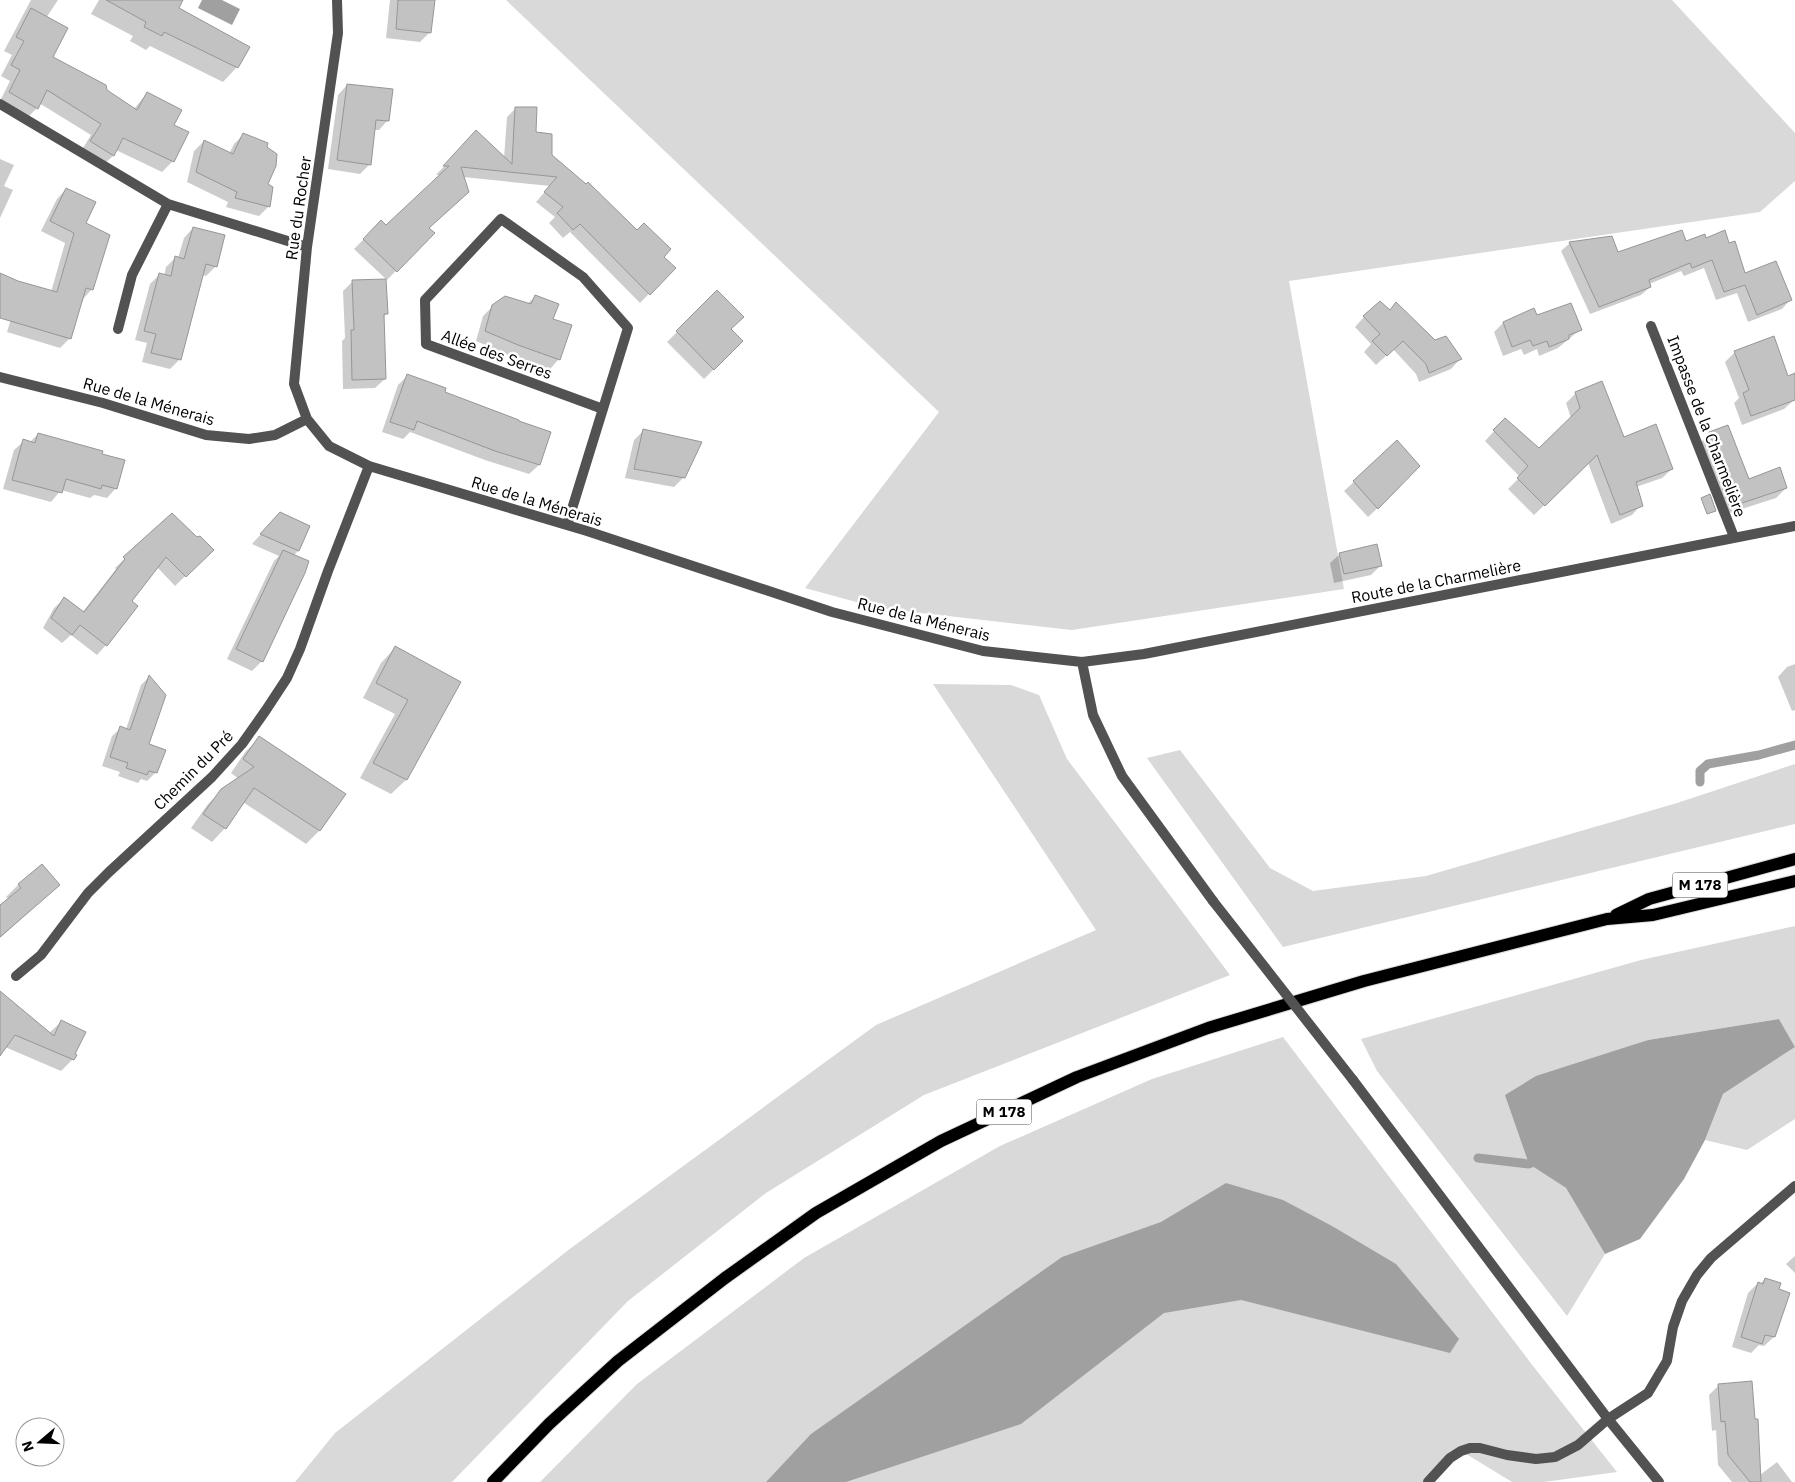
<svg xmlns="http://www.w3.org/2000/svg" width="1795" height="1482" viewBox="0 0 1795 1482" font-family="'IBM Plex Sans',sans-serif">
  <rect width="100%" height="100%" fill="#fff"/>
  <path fill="#d9d9d9" d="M506 0H1672L1795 133V181L1760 212 1289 281 1344 589 1072 630 878 608 805 588 939 412Z
    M933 684 1011 685 1039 695 1067 759 1230 975 924 1095 766 1193 628 1301 452 1482H295L335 1433 571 1248 876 1025 1096 930Z
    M1180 750 1270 868 1313 891 1426 876 1677 803 1795 764V824L1283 947 1147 758Z
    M1795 926V1119L1747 1150 1705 1140 1723 1094 1795 1047 1779 1019 1648 1040 1595 1059 1529 1164 1566 1188 1605 1254 1567 1316 1377 1071 1361 1039 1641 960Z
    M1283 1037 1533 1366 1617 1472 1544 1482H1512L1458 1449 1422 1482H540L637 1384 804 1258 1000 1146 1152 1079Z"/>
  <path fill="#a0a0a0" d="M202 0H222L240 9 232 25 198 8Z
    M1779 1019 1795 1047 1723 1094 1705 1140 1684 1179 1640 1239 1605 1254 1566 1188 1529 1164 1505 1095 1536 1076 1648 1040Z
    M1226 1183 1283 1200 1332 1226 1396 1264 1459 1339 1450 1353 1241 1300 1164 1313 1021 1424 846 1482H766L811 1434 1062 1257 1161 1222Z"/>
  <path fill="#0003" d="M31 0H58L46 18 51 57 134 109 147 93 173 126V161L162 172 116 150 113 156 102 166 80 153 91 135 39 103 37 108 26 119 0 101 10 81 1 76 12 55 4 51Z
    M99 0H182L177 9 237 67 223 82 150 46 146 50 130 41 133 36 91 14Z
    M390 0H434L430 32 420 42 386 38Z
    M347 85 388 120 379 130H373L370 164 360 174 328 169 338 95Z
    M516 108 551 155 674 268 640 303 570 232 563 238 549 223 555 217 536 202 550 186 463 177 428 228 433 233 387 280 354 249 381 222 386 227 442 175H436L467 141 504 158 507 117Z
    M243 135 266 185 269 206 259 216 226 207 228 202 187 182 194 151 204 141 229 154 234 144Z
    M0 159 14 165 4 186 13 190 0 218Z
    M66 189 84 224 92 289 83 299 70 338 60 348 7 332 18 295 51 292 65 243 41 231 57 199Z
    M193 228 216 266 206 276 202 275 180 359 170 369 142 362 147 343 135 340 150 284 159 275 164 276 166 267 176 257 178 258 184 238Z
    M1705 239 1728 245 1744 275 1790 300 1782 309 1748 322 1737 293 1716 300 1704 268 1684 276 1681 271 1649 284 1650 287 1641 295 1590 314 1561 251 1570 243 1617 253Z
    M352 282 386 314 383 317 385 379 375 388 343 389 342 341 345 338 343 291Z
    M717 292 730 329 742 341 704 379 667 342Z
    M535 297 552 320 559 359 550 369 508 355 476 341 483 316 493 306 527 304Z
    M1396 303 1435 341 1460 359 1451 369 1419 382 1416 374 1393 349 1376 365 1364 352 1371 344 1355 327 1364 317 1389 311Z
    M1534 310 1537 317 1581 329 1558 348 1539 356 1537 349 1524 355 1521 349 1503 356 1494 332 1503 323Z
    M1735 352 1794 400 1784 409 1742 425 1734 403 1739 398 1725 362Z
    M407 376 443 393 549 433 539 465 529 474 485 460 410 432 403 439 382 432 398 385Z
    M1576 393 1624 439 1672 469 1662 478 1636 487 1641 505 1632 515 1611 524 1588 463 1534 515 1508 489 1520 477 1485 441 1505 419 1539 450 1571 418 1566 403Z
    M644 430 684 477 674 487 625 478 634 440Z
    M1710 433 1748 481 1786 488 1776 498 1720 516 1714 500 1720 494 1700 443Z
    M38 434 100 455 116 488 107 498 94 495 90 498 61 490 51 502 3 489 14 450 24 441 30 442Z
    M1397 442 1400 487 1368 517 1344 491Z
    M172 514 197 539 212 550 175 586 157 567 130 602 106 645 97 655 71 635 62 643 43 628 54 608 64 599 82 613 116 569 115 568Z
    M271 523 309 526 298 551 293 556 262 661 252 671 227 659 274 561 279 556 252 544Z
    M1340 554 1380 566 1371 575 1334 583 1330 563Z
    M395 648 459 682 406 780 391 794 360 778 395 714 363 698 381 663Z
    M1795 664V710L1792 711 1778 677 1787 667Z
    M149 677 147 745 156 772 147 781 141 779 138 783 118 776 120 772 102 766 112 736 121 728 126 729 141 685Z
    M260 738 319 831 306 844 243 802 225 828 212 842 191 828 208 804 222 790 239 779 231 773 246 751Z
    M42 865 59 885 0 938V907L9 899 6 897 18 885Z
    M0 993 49 1033 61 1022 74 1054 73 1059 61 1071 5 1047 0 1054Z
    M1795 1256V1273L1786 1264Z
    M1765 1279 1774 1337 1764 1346 1759 1345 1751 1353 1732 1347 1748 1293 1758 1283 1760 1284Z
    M1719 1385 1760 1475 1777 1462 1792 1482H1732L1718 1465 1716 1430 1712 1431 1709 1395Z"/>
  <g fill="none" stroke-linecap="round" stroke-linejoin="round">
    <path stroke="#a0a0a0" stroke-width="9" d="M1700 782V771L1708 764 1759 755 1795 745
      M1478 1158 1529 1164 1540 1159"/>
  </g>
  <path fill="#c2c2c2" stroke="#969696" d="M106 0H183L179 8 250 47 238 68 164 32 162 36 144 27 146 22Z
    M398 0H435L431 33 396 29Z
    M31 8 68 28 53 57 106 85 107 90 137 110 147 92 182 110 174 125 189 132 174 162 123 138 114 156 90 141 101 124 47 90 38 109 9 92 20 70 11 65 24 41 16 37Z
    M347 84 393 89 389 121 376 120 371 165 337 160Z
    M515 107H537L536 132 552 134V155L586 184 588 182 637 230 644 223 671 249 664 257 676 268 650 295 580 224 573 230 557 213 563 207 544 192 557 177 461 167 469 192 429 228 435 233 397 272 363 239 381 220 386 225 449 166H443L476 130 512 164Z
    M243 133 268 143 267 147 277 154 276 166 268 184 273 187 270 207 235 198 237 192 196 172 204 140 233 154Z
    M66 188 96 202 86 223 110 235 93 290 86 288 71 339 0 318V273L18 281 57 292 74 233 50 221Z
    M193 227 225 235 217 267 206 264 181 360 151 353 156 334 144 331 159 273 171 276 175 256 184 259Z
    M1682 230 1686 241 1705 234 1706 238 1725 230 1729 243 1735 241 1745 273 1776 261 1792 300 1757 315 1745 285 1724 292 1712 260 1692 268 1690 263 1649 280 1651 287 1599 307 1569 242 1612 236 1618 252Z
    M386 279 388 314H384L386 379 352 380 351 330H354L352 280Z
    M717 290 744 317 731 329 743 341 714 370 676 331Z
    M535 295 559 304 553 319 572 325 560 360 518 345 485 331 492 305 505 296 531 304Z
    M1380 301 1390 310 1396 302 1435 340 1446 336 1462 359 1429 373 1426 364 1403 341 1387 356 1372 341 1380 334 1363 316Z
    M1571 303 1582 330 1569 335V339L1549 347 1547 341 1533 346 1530 340 1512 347 1503 322 1534 308 1537 315Z
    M1774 336 1788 376 1795 373V400L1751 416 1743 393 1749 390 1734 351Z
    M407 374 446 388 445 392 519 420V421L551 432 540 465 495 451 417 421 414 430 390 422Z
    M1602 381 1624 437 1656 424 1673 469 1636 482 1643 506 1620 515 1597 455 1545 506 1517 478 1528 466 1493 430 1505 418 1539 448 1580 408 1575 392Z
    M1728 425 1749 479 1780 467 1787 488 1730 507 1723 489 1730 487 1709 432Z
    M643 429 702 442 685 478 634 469Z
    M38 433 103 451 102 454 125 460 117 489 102 485 101 489 66 479 62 493 12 480 23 439 35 443Z
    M1397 440 1420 466 1378 509 1353 481Z
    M1710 494 1716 511 1707 514 1701 498Z
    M280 512 310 526 299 551 260 534Z
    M172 513 197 537 200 536 214 550 186 577 166 557 132 601 138 606 107 646 80 625 72 635 51 618 64 597 84 612 125 559 123 557Z
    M1377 544 1382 566 1344 574 1339 553Z
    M283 550 309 561 305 573 263 662 236 649Z
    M395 646 461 682 407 780 373 763 408 700 376 683Z
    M149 675 166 695 149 744 166 750 157 773 149 771 147 775 126 768 128 763 110 757 120 726 130 730Z
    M259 736 346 794 320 831 254 788 226 829 203 814 221 789 254 767 243 759Z
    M42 864 60 885 0 937V905L21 888 18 884Z
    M0 991 54 1036 61 1020 86 1032 75 1054 77 1055 74 1060 15 1035 0 1056Z
    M1765 1278 1781 1283 1779 1289 1790 1293 1775 1337 1765 1335 1762 1344 1741 1337 1758 1282 1763 1284Z
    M1752 1381 1755 1419H1758L1761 1482H1750L1728 1455 1725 1421 1721 1422 1718 1384Z"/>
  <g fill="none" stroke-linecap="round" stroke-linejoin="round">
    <defs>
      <path id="primary" d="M1616 915 1649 899 1795 859
        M493 1482 549 1424 618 1361 725 1278 816 1213 941 1141 1077 1077 1208 1028 1364 981 1607 919 1653 915 1795 881"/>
    </defs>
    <use href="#primary" stroke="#dbdbdb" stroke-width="14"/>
    <path stroke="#525252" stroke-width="10" d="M0 104 168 204 307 247
      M1651 326 1734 537
      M118 329 132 275 168 204
      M0 377 103 403 206 435 249 439 275 435 307 419 329 446 369 466 587 531 832 612 983 651 1082 662 1144 654 1795 526
      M307 419 294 384 307 247 338 33 337 0
      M567 525 628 328 583 277 501 219 425 300 426 344 603 409
      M1082 662 1093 715 1122 776 1213 901
      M16 976 41 955 88 893 109 872 212 777 242 744 266 710 287 678 300 649 328 571 369 466
      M1353 1080 1608 1419 1659 1482
      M1428 1482 1450 1458 1461 1451 1470 1448H1480L1507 1455 1536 1459 1555 1457 1578 1445 1608 1419 1648 1393 1667 1361 1673 1327 1682 1301 1697 1275 1711 1258 1795 1186"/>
    <use href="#primary" stroke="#000" stroke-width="12"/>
    <path stroke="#525252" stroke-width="10" d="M1213 901 1353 1080"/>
  </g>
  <g text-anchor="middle" stroke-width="5" stroke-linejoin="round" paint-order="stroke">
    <g fill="#fff" stroke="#4c4c4c" stroke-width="1">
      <rect x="1672.5" y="872.5" width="55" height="25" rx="4"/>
      <rect x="976.5" y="1099.5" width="55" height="25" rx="4"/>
    </g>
    <g font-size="15" font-weight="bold" fill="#000">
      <text x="1700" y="890">M 178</text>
      <text x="1004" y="1117">M 178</text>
    </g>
    <g font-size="16" fill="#000" stroke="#fff">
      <text transform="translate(298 208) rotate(-82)" y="6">Rue du Rocher</text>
      <text transform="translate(497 354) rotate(20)" y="6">Allée des Serres</text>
      <text transform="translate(149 401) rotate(16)" y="6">Rue de la Ménerais</text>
      <text transform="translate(1707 426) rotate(69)" y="6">Impasse de la Charmelière</text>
      <text transform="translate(537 501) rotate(17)" y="6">Rue de la Ménerais</text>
      <text transform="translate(1436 581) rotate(-11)" y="6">Route de la Charmelière</text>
      <text transform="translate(924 619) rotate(14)" y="6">Rue de la Ménerais</text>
      <text transform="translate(193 770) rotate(-45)" y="6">Chemin du Pré</text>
    </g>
  </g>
  <g transform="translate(40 1442) rotate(251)"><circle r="24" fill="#ffffff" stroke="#999999"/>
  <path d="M0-4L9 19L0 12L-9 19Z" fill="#000000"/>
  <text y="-8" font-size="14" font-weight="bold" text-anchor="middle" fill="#000000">N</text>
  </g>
</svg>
